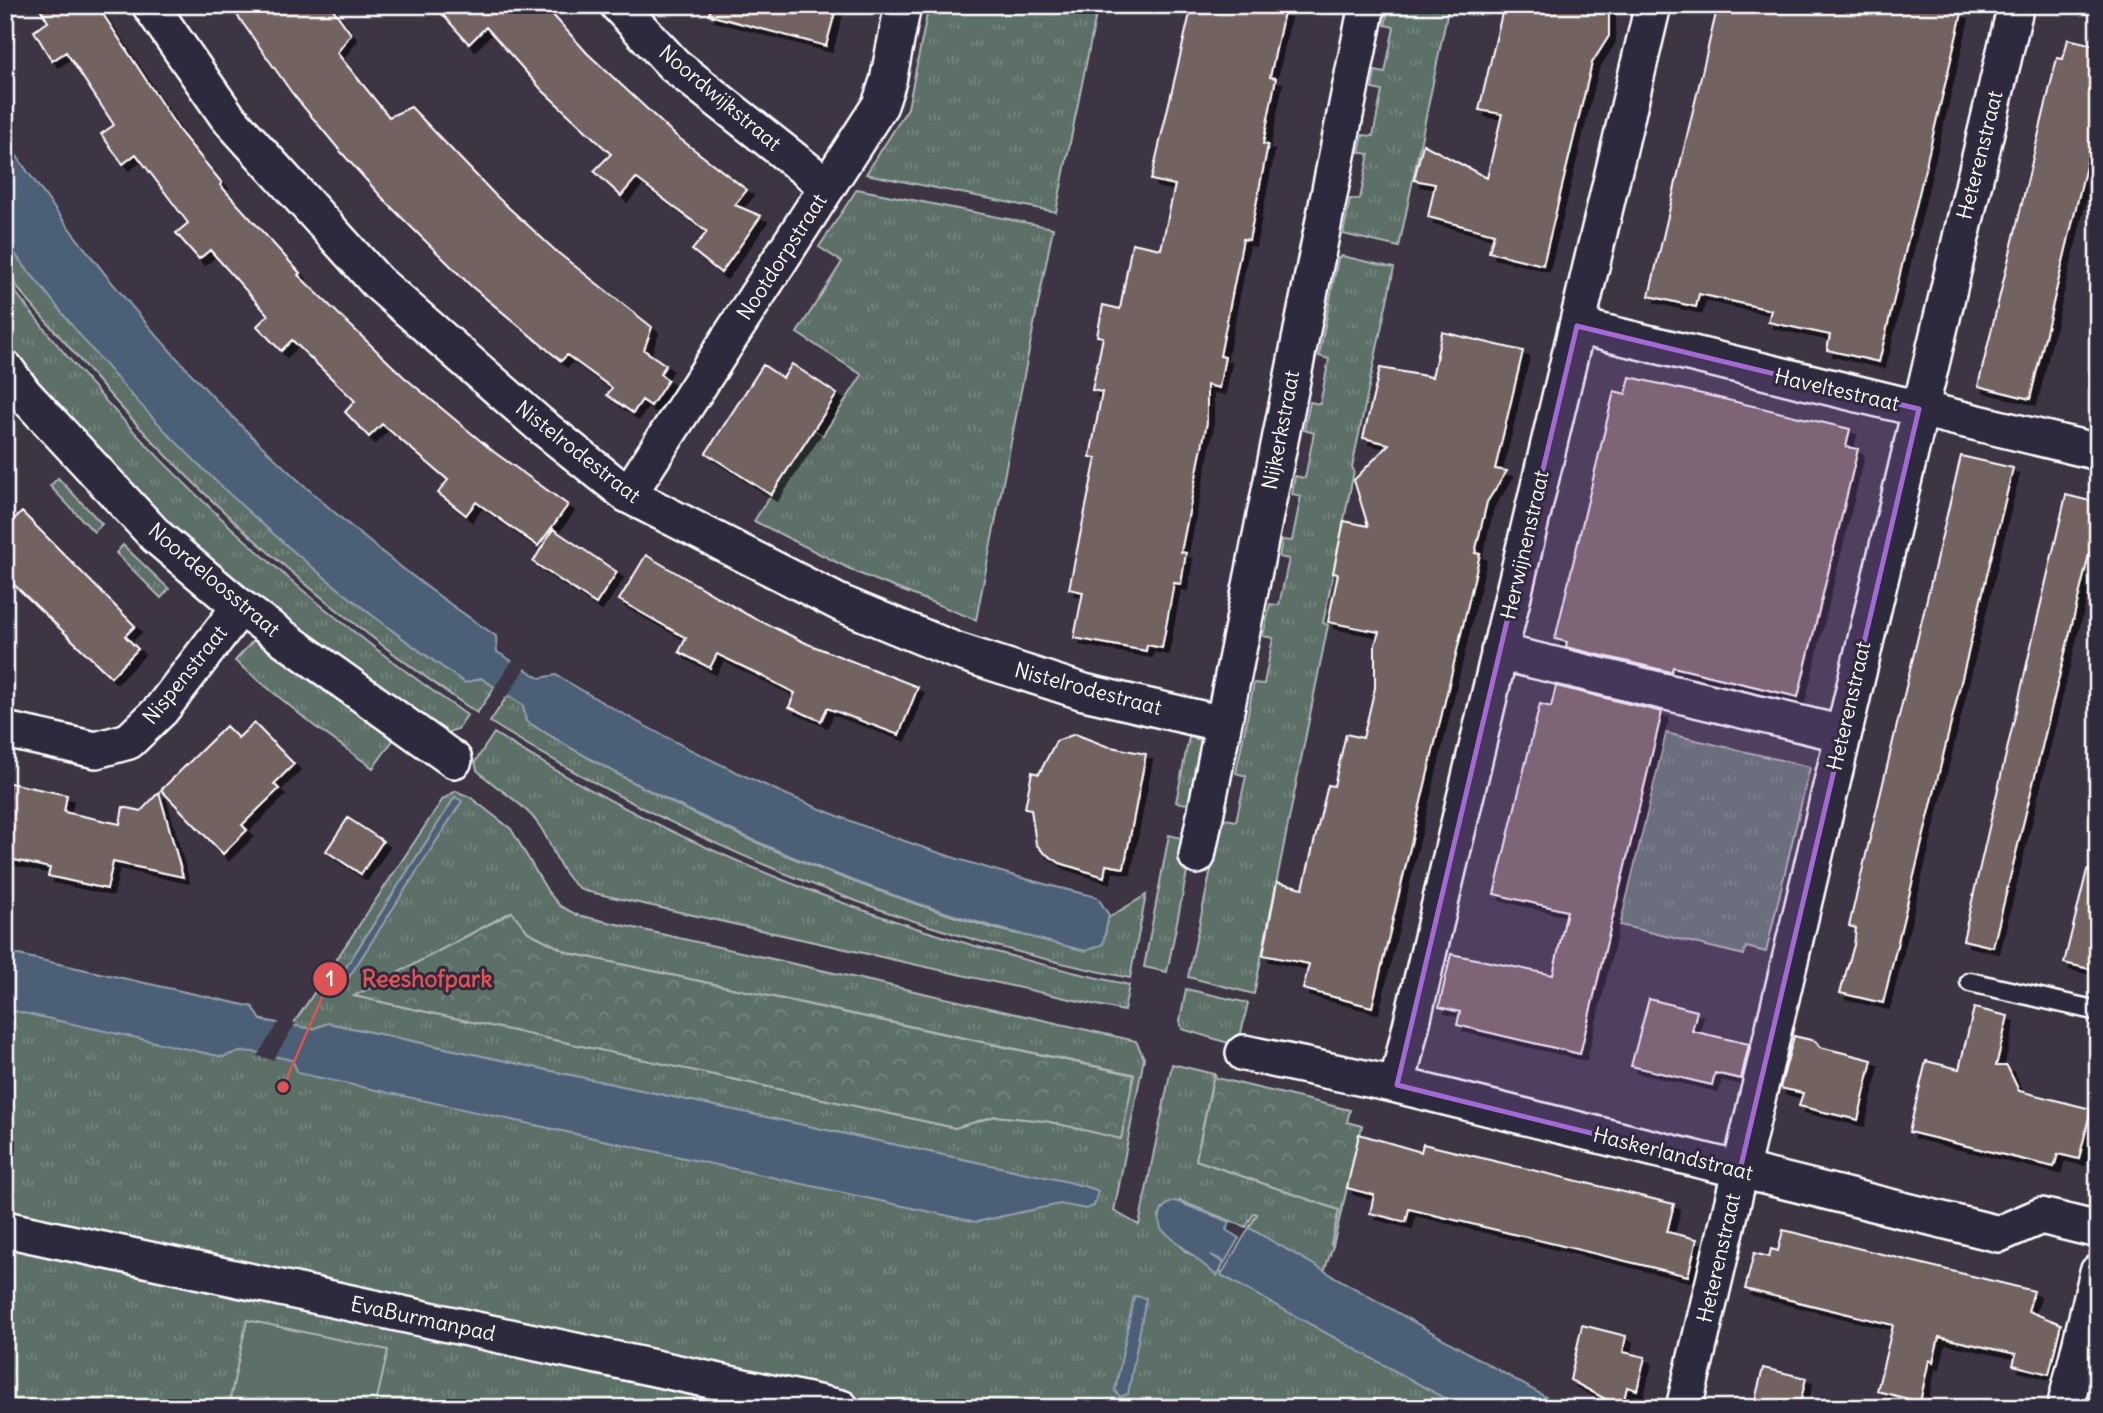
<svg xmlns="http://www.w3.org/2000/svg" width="2103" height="1413" viewBox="0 0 2103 1413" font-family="Delius,sans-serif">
  <defs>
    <pattern id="grass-tufts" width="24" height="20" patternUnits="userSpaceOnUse" patternTransform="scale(1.75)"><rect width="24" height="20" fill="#5c6f68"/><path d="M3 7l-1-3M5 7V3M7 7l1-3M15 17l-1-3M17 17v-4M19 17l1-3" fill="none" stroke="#74857f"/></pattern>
    <pattern id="forest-crowns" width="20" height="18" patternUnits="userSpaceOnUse" patternTransform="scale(1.75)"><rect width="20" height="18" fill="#5c6f68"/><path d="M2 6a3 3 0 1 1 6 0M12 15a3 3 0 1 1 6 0" fill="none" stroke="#74857f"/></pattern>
    <filter id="shadow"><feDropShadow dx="6" dy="6" stdDeviation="0" flood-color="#0009"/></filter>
  </defs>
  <rect width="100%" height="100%" fill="#3d3544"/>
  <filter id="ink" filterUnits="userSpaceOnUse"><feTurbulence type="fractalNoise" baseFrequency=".0143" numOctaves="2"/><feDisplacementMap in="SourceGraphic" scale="14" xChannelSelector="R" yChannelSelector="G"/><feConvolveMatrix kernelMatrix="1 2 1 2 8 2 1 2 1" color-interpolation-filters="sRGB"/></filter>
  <g filter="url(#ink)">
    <path fill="url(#grass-tufts)" stroke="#aeb7b4" stroke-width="2" fill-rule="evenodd" d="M929 5H1098L1056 212 866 174 908 108Z
      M1389 5H1449L1399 247 1343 234 1350 199H1360L1369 154 1359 152 1363 135 1373 136 1382 91 1372 89 1375 71 1385 73 1394 27 1385 25Z
      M857 189 1053 228 976 620 858 573 754 521 813 429 823 435 862 375 797 333 842 262 819 247Z
      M5 237C130 411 289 562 465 682L481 678 495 687 477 713C325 610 186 489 69 347 53 328 15 290 6 269 3 260 5 246 5 237Z
      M1342 256 1394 268 1352 467 1354 471 1323 623 1328 625 1254 994 1188 977 1222 818 1236 821 1246 776 1236 773 1254 683 1264 684 1273 638 1263 636 1270 604 1279 605 1289 559 1279 557 1282 540 1292 541 1301 496 1292 494 1295 476 1305 478 1314 433 1304 430 1310 402 1320 404 1329 359 1319 356 1338 258Z
      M5 278C133 450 292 594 467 715L458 729 451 731 442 744 382 702 178 533 124 479 5 343Z
      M58 478 102 524 94 532 50 486Z
      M123 545 169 589 161 598 116 553Z
      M259 634 338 699 394 739 373 768 313 725 235 661Z
      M508 695 523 705 526 721C646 795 773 856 906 900 941 912 977 925 1013 933 1042 940 1073 941 1103 944L1108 918 1146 895 1130 978C902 932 688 845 490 722Z
      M494 733C688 856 905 936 1129 985L1124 1011 585 891C560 880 554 846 539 825 522 801 497 790 477 770L475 762Z
      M1666 733 1810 767 1766 952 1746 947 1744 955 1620 925Z
      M1189 737 1205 741 1193 805 1176 802Z
      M456 791 470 797 511 829 548 892 560 906 577 915 1136 1041 1144 1058 1114 1211 1139 1225 1172 1064 1214 1074 1196 1160 1340 1210 1331 1244 1333 1246 1324 1272 1249 1228 1257 1214 1254 1213 1246 1227 1180 1201 1163 1208 1159 1217 1185 1251 1462 1408H5V963L294 1027 292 1026 443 799ZM455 797 461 802 342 987 336 983ZM511 912 528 932 569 953 1133 1074 1121 1138 1046 1121 995 1116 955 1128 355 996ZM328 1023 1013 1170 1036 1176 295 1027 313 1029Z
      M1169 835 1186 839 1190 857 1167 972 1144 967Z
      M1186 989 1248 1003 1238 1046 1182 1029 1180 1021Z"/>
    <path fill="url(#forest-crowns)" stroke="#aeb7b4" stroke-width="2" d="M512 912 528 932 569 953 1134 1075 1121 1139 1046 1121 995 1116 955 1128 354 996Z
      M1214 1074 1217 1078 1350 1110 1347 1122 1362 1126 1333 1246 1331 1244 1339 1210 1196 1160Z"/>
    <path fill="#5c6f68" stroke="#aeb7b4" stroke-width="2" d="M247 1320 388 1350 375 1408H248L229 1404Z"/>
    <path fill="#4b6076" stroke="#93a0ad" stroke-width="2" d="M5 139C138 334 300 504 496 636L497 652 540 678 556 675C724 777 905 853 1097 897L1109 915 1103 944 1086 951C888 904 700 828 526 721L523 705 481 678 465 683C309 575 164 446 48 295 38 281 8 250 5 235 0 205 5 170 5 139Z
      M455 797 462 801 342 988 336 983Z
      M5 952 253 1007 261 1020 313 1029 328 1023 1064 1181 1094 1189 1098 1191 1094 1206 1086 1209 1060 1204 976 1222 298 1073 292 1060C266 1055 248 1046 223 1057L5 1009Z
      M1175 1201 1230 1222 1226 1230 1239 1238 1225 1262 1211 1255 1224 1263 1217 1276 1161 1229C1157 1216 1161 1204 1175 1201Z
      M1249 1228 1565 1408H1462L1221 1275Z
      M1134 1296 1146 1298 1128 1394 1120 1397 1115 1391Z"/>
    <path fill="#3d3544" d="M514 658 527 666 506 698 493 690Z
      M280 1020 296 1023 273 1060 257 1056Z"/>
    <path fill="#736360" stroke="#fff" stroke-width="2" filter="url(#shadow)" d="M38 5H97L180 132 222 183 220 185 300 273 298 275 404 377 494 452 568 505 538 546 476 502 466 515 438 493 448 480 382 424 369 437 345 412 355 401 292 340 281 351 257 326 268 315 210 250 199 259 176 233 188 223 136 154 123 164 101 134 114 125 66 52 52 61 34 31 48 22Z
      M230 5H330L351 34 337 53 389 117 411 107 496 196 557 252 652 327 644 350 666 365 660 374 668 380 651 406 642 400 633 413 607 395 612 388 567 355 561 361 471 286 387 203 341 152 292 93Z
      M434 5H544L587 53 675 135 747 190 735 205 761 216 721 273 692 250 707 232 636 178 621 196 594 171 611 154 542 90 486 27 469 44Z
      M711 5H837L826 46 709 15Z
      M1192 5H1270L1269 9 1284 12 1270 77 1276 78 1263 144 1268 145 1249 240 1243 239 1220 356 1225 357 1219 388 1207 385V422L1181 552 1186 553 1181 584 1174 583 1162 648 1147 645 1146 651 1074 638 1083 592 1069 589 1096 458 1090 457 1102 392 1092 390 1103 337 1097 336 1103 305 1120 309 1132 243 1161 249 1175 185 1151 180Z
      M1504 5H1609V36L1592 63 1543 265 1489 252 1494 234 1428 217 1435 184 1414 180 1423 144 1487 178 1502 114 1479 110Z
      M1718 5H1927L1962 13 1879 362 1827 350 1830 335 1768 322 1771 310 1699 294 1696 307 1649 296Z
      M2068 39 2098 46V116L2030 399 1978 386 2057 58 2063 59Z
      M1442 332 1523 351 1495 469 1507 471 1487 502 1475 553 1480 554 1372 1007 1303 989 1309 964 1263 955 1277 882 1303 888 1328 785 1334 786 1346 734 1363 738 1375 688V645L1379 632 1328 622 1338 574 1333 573 1344 521 1368 526 1354 480 1389 444 1363 438 1380 368 1432 377Z
      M792 364 837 394 771 495 706 453 763 365 783 378Z
      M1630 377 1850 429 1846 447 1858 449 1798 697 1673 667 1671 672 1566 647 1567 642 1555 639 1614 391 1626 394Z
      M1961 456 2013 468 1883 1003 1840 993 1854 945 1856 928 1849 926Z
      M2066 495 2098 503V518L1993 947 1963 940Z
      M22 512 135 626 125 636 138 649 111 677 5 576V527Z
      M553 529 617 572 596 604 533 562Z
      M646 555 748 615 808 644 918 687 899 735 827 708 821 721 789 707 795 693 756 673 717 654 710 668 679 652 686 638 619 600Z
      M1556 686 1662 712 1580 1054 1457 1025 1460 1012 1439 1007 1451 954 1553 975 1567 911 1494 894 1540 704 1551 707Z
      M254 723 294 764 274 784 279 789 242 825 247 830 223 854 161 790 226 726 238 738Z
      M1075 734 1106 746 1146 754 1124 868 1106 865 1104 877 1060 863 1043 852 1036 844 1031 809 1025 808 1032 772 1039 774 1056 741Z
      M5 782 67 795 64 812 120 824 123 807 141 811 159 792 183 877 113 862 107 889 48 876 50 868 5 858Z
      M348 818 383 841 361 874 326 851Z
      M2087 870 2098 871V971L2064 963Z
      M1649 999 1697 1011 1692 1031 1749 1044 1741 1079 1715 1073 1712 1085 1631 1066Z
      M1974 1008 2008 1016 1996 1066H2007L2019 1091 2091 1109 2079 1159 2058 1154 2054 1167 1909 1132 1926 1061 1959 1069Z
      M1794 1036 1815 1041 1820 1047 1872 1060 1858 1120 1799 1106 1803 1093 1780 1088Z
      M1359 1134 1421 1152 1423 1144 1674 1204 1667 1232 1697 1239 1688 1276 1409 1209 1406 1222 1370 1213 1374 1195 1347 1188Z
      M1783 1230 2034 1291 2028 1311 2061 1324 2049 1374 2013 1365 2016 1354 1939 1337 1933 1362 1929 1360 1920 1402 1877 1391 1893 1325 1745 1289 1754 1253 1769 1257 1771 1249 1778 1251Z
      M1582 1325 1626 1336 1623 1352 1645 1357 1637 1390 1627 1387 1622 1408 1570 1380Z
      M1763 1368 1806 1378 1799 1408H1753Z"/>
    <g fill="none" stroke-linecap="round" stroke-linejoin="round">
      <defs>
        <path id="lane" d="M1970 982 2098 1011"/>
        <path id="street" d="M150 5 227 116 377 282 539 424 628 495 840 603 954 650 1084 692 1223 724
          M618 5 674 65 827 186
          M1577 326 2098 452
          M5 368 24 394 156 536 240 607 454 760
          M628 495 880 105 888 81 903 5
          M1499 652 1843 734
          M5 730 96 750 129 741 161 710 240 607
          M1197 856 1367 5
          M1244 1053 1397 1085 1999 1234 2041 1216 2098 1230
          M1397 1085 1653 5
          M5 1229 841 1408
          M1684 1408 2016 5
          M2065 1408 2098 1272"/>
      </defs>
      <use href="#lane" stroke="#fff" stroke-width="23"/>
      <use href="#street" stroke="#fff" stroke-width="40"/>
      <use href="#lane" stroke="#2f2a3d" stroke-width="18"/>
      <use href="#street" stroke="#2f2a3d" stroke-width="35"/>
    </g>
  </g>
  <path fill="#a36bd2" fill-opacity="0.2" stroke="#a36bd2" stroke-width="5" stroke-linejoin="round" d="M1577 326 1919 409 1740 1170 1397 1085Z"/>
  <g text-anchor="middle" stroke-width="6" stroke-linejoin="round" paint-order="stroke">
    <g font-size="21" fill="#fff" stroke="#2f2a3d">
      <text transform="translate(720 98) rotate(40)" y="7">Noordwijkstraat</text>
      <text transform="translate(1980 155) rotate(-76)" y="7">Heterenstraat</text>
      <text transform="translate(782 257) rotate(-57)" y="7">Nootdorpstraat</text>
      <text transform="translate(1837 390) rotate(13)" y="7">Haveltestraat</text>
      <text transform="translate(1281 430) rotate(-79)" y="7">Nijkerkstraat</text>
      <text transform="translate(578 452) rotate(38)" y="7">Nistelrodestraat</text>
      <text transform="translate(1525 545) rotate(-77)" y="7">Herwijnenstraat</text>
      <text transform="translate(214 580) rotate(40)" y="7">Noordeloosstraat</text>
      <text transform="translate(185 675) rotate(-51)" y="7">Nispenstraat</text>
      <text transform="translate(1088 689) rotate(15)" y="7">Nistelrodestraat</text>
      <text transform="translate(1849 706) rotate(-77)" y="7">Heterenstraat</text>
      <text transform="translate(1673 1154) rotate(14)" y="7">Haskerlandstraat</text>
      <text transform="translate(1719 1258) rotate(-77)" y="7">Heterenstraat</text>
      <text transform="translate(423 1319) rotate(12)" y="7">EvaBurmanpad</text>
    </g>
  </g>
  <path fill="none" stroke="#de5353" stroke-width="2.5" d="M283 1087L330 979"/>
  <g fill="#de5353" stroke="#2f2a3d" stroke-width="2.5">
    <circle cx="283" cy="1087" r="7"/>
    <circle cx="330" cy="979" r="18"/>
  </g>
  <g font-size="21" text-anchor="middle" font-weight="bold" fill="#fff">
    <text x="330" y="986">1</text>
  </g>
  <g font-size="23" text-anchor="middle" font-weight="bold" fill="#de5353" stroke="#2f2a3d" stroke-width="6" stroke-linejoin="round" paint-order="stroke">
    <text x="427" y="987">Reeshofpark</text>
  </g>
  <rect width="2103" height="1413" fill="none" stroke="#2f2a3d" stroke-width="28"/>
  <rect x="14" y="14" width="2075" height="1385" fill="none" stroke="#fff" stroke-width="2.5" filter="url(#ink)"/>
</svg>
